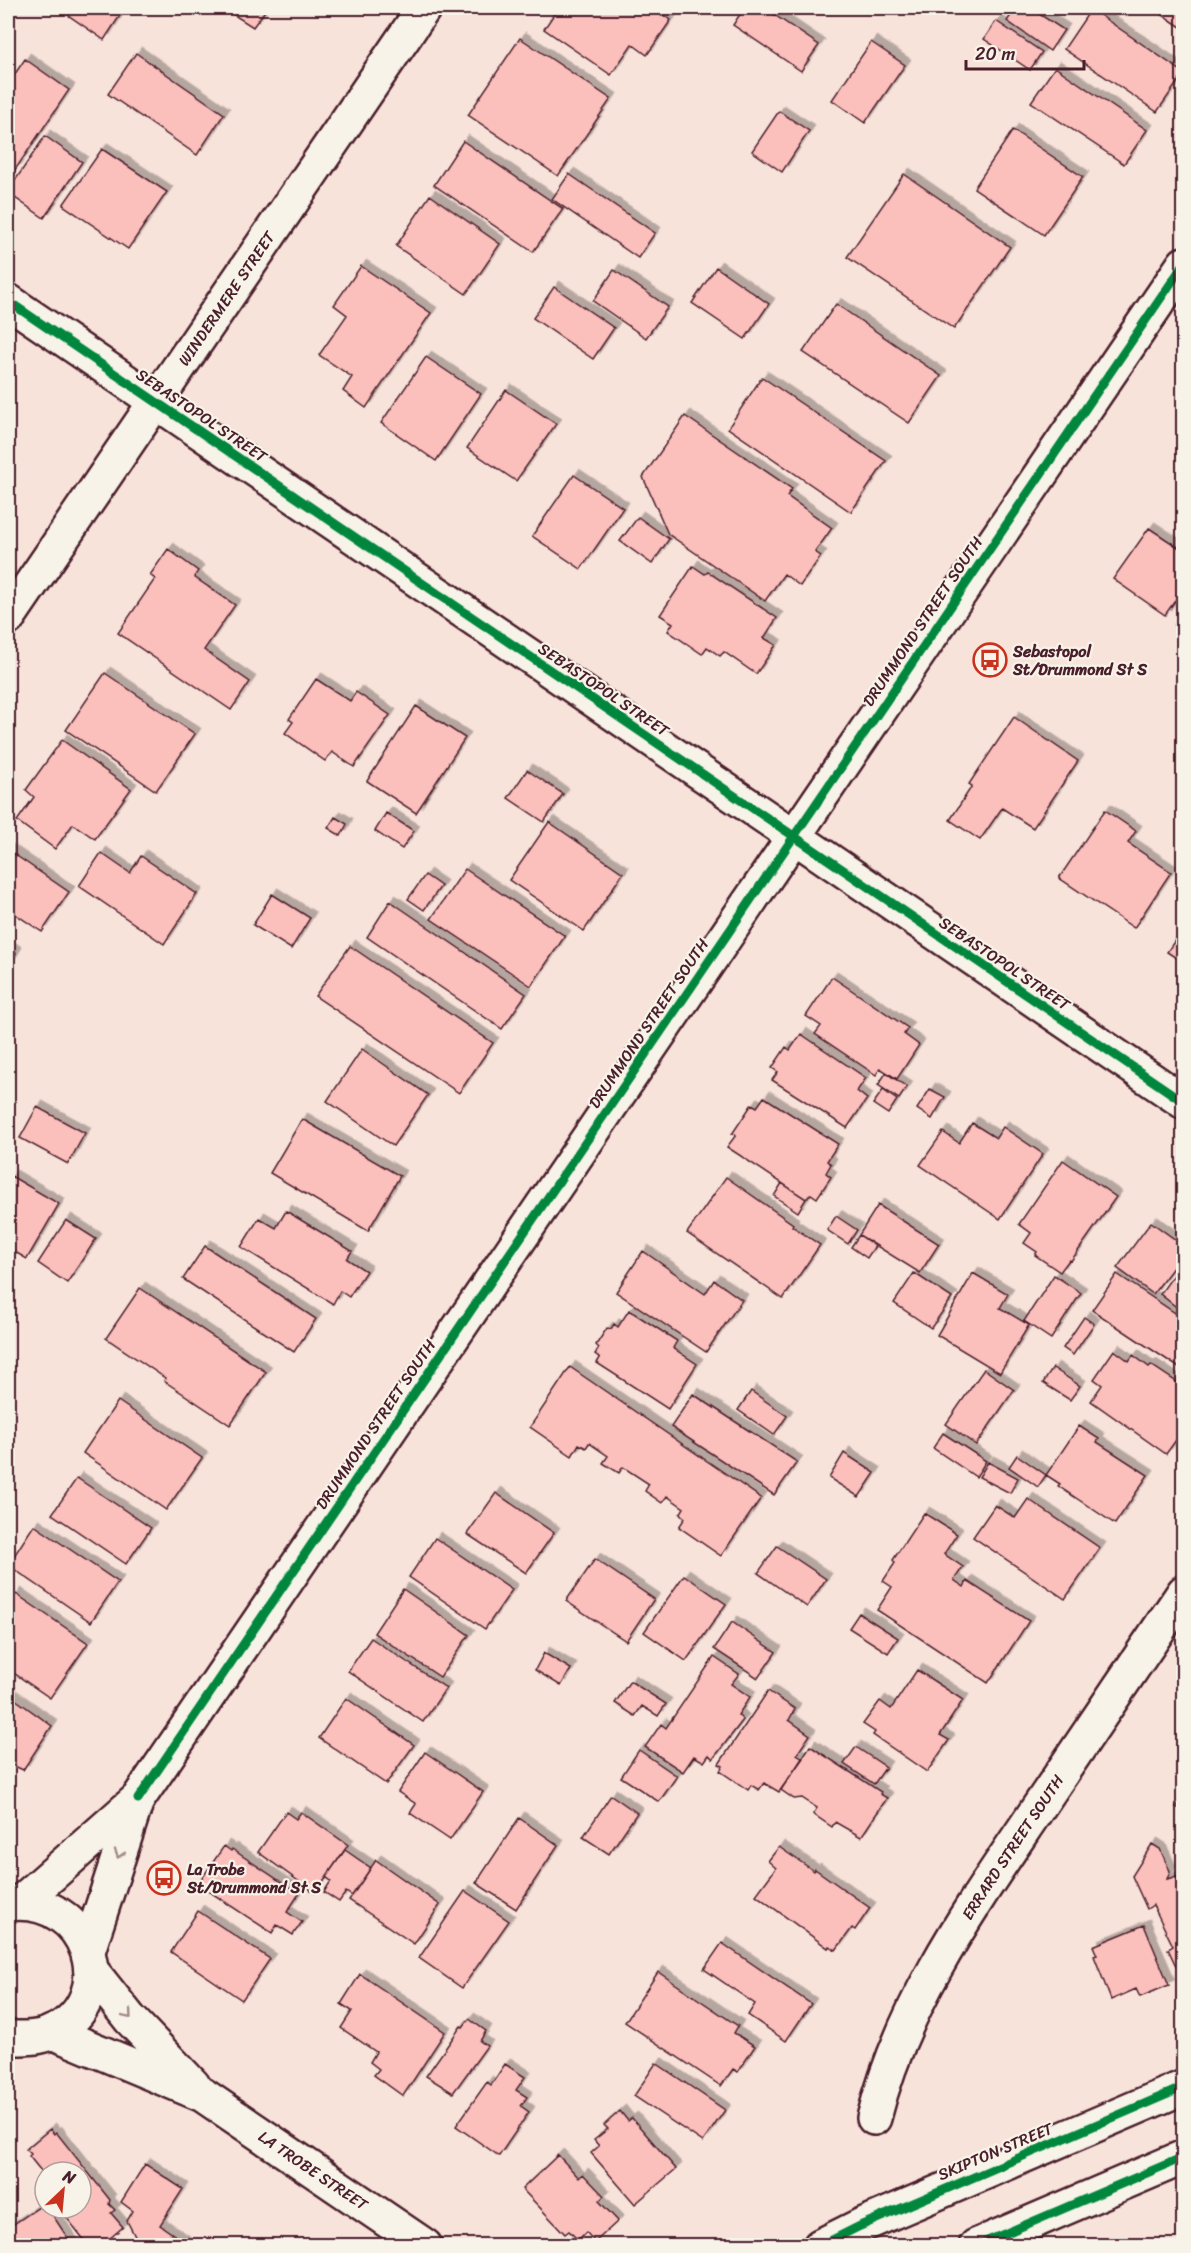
<svg xmlns="http://www.w3.org/2000/svg" width="1191" height="2253" viewBox="0 0 1191 2253" font-family="Sriracha,sans-serif">
  <defs>
    <filter id="shadow"><feDropShadow dx="5.5" dy="-5.5" stdDeviation="0" flood-color="#0004"/></filter>
  </defs>
  <rect width="100%" height="100%" fill="#f8e3db"/>
  <filter id="ink" filterUnits="userSpaceOnUse"><feTurbulence type="fractalNoise" baseFrequency=".0167" numOctaves="2"/><feDisplacementMap in="SourceGraphic" scale="12" xChannelSelector="R" yChannelSelector="G"/><feConvolveMatrix kernelMatrix="1 2 1 2 8 2 1 2 1" color-interpolation-filters="sRGB"/></filter>
  <g filter="url(#ink)">
    <path fill="#fbbfbc" stroke="#4a1f2b" stroke-width="1.5" filter="url(#shadow)" d="M73 8H125L104 40 68 15Z
      M223 8H267L253 27Z
      M558 8H652L671 20 647 55 632 44 611 75 544 29Z
      M744 8H764L819 45 801 71 733 25Z
      M1016 8H1030L1064 30 1050 51 1007 21Z
      M1152 8H1184V29Z
      M1091 9 1184 73 1157 112 1064 49Z
      M996 21 1042 52 1030 70 984 39Z
      M520 38 611 99 558 176 468 115Z
      M871 42 905 65 865 123 832 100Z
      M136 53 224 114 197 155 108 94Z
      M25 59 69 90 15 170 8 165V84Z
      M1055 67 1147 130 1124 164 1031 102Z
      M779 111 809 131 782 172 752 151Z
      M1013 130 1083 177 1044 235 974 188Z
      M45 136 82 162 44 218 8 193V191Z
      M463 141 563 209 533 252 434 185Z
      M102 149 167 192 128 249 63 205Z
      M569 174 655 233 638 258 552 199Z
      M904 174 1010 247 954 329 847 257Z
      M430 195 500 244 466 294 396 246Z
      M361 266 431 313 366 408 343 391 352 377 319 355 347 315 334 305Z
      M716 267 769 304 745 339 692 303Z
      M614 270 668 307 646 338 593 301Z
      M554 287 614 328 593 359 533 318Z
      M836 304 941 376 909 423 803 352Z
      M426 357 481 394 436 461 381 423Z
      M762 377 886 461 851 512 728 428Z
      M506 390 556 424 516 481 467 448Z
      M685 416 792 489 787 496 832 528 815 552 821 556 800 586 784 574 765 601 668 534 643 477Z
      M574 475 623 508 581 569 532 536Z
      M638 517 669 539 652 564 620 541Z
      M1149 528 1184 551V588L1165 615 1113 579Z
      M168 549 198 571 194 577 235 605 204 650 250 682 231 710 118 633 155 579 150 575Z
      M693 566 705 574 708 572 777 618 764 638 776 645 756 674 724 652 720 656 707 647 702 654 668 631 673 623 660 615Z
      M1184 612V631L1175 625Z
      M105 673 195 734 156 791 66 730Z
      M316 679 350 701 356 692 390 715 354 767 332 752 325 761 285 733 293 722 289 719Z
      M416 706 465 738 416 813 367 781Z
      M1014 717 1078 761 1033 828 1002 808 980 840 950 820 972 786 969 784Z
      M62 740 131 789 95 839 73 824 55 849 17 821 34 797 26 790Z
      M527 770 563 794 544 822 508 798Z
      M1105 810 1136 831 1128 843 1171 872 1134 928 1059 878Z
      M386 813 414 831 402 849 375 831Z
      M335 817 347 824 341 836 328 828Z
      M549 822 623 873 584 931 509 880Z
      M8 850 69 892 42 932 8 909Z
      M101 853 130 873 141 856 197 894 164 944 79 886Z
      M465 869 565 936 531 986 431 919Z
      M425 875 441 886 424 910 408 899Z
      M272 894 310 918 291 949 253 925Z
      M390 901 526 994 502 1029 367 937Z
      M1184 927V963L1167 952Z
      M350 946 493 1043 459 1093 315 996Z
      M8 947 16 953 8 966Z
      M832 977 908 1028 904 1034 919 1045 897 1079 880 1068 876 1075 815 1034 821 1026 806 1016Z
      M801 1034 866 1078 857 1091 867 1099 847 1128 772 1080 778 1072 772 1068 786 1047 790 1050Z
      M362 1049 428 1095 393 1146 327 1101Z
      M886 1073 907 1087 899 1099 878 1085Z
      M930 1089 945 1097 932 1119 917 1109Z
      M883 1090 897 1100 888 1114 873 1104Z
      M764 1097 838 1144 827 1161 831 1164 826 1173 831 1177 817 1198 811 1194 806 1199 727 1147 736 1135 732 1134 752 1104 757 1107Z
      M37 1107 85 1133 68 1164 20 1138Z
      M302 1119 400 1176 368 1231 270 1173Z
      M972 1123 996 1138 1003 1127 1043 1154 1000 1219 920 1165 943 1132 959 1143Z
      M1063 1160 1116 1197 1071 1261 1069 1260 1060 1272 1035 1255 1037 1252 1024 1243 1031 1233 1019 1224Z
      M11 1176 59 1204 27 1259 8 1248V1181Z
      M726 1177 793 1224 792 1226 820 1245 783 1299 687 1233Z
      M782 1183 806 1199 798 1212 774 1196Z
      M878 1205 939 1244 920 1273 859 1235Z
      M286 1211 352 1251 347 1259 366 1271 349 1297 340 1291 333 1304 241 1247 259 1218 276 1228Z
      M836 1216 857 1230 848 1244 827 1230Z
      M66 1220 96 1239 67 1283 38 1263Z
      M1151 1222 1184 1246V1253L1153 1294 1117 1268Z
      M859 1235 875 1246 867 1258 851 1247Z
      M205 1246 316 1319 294 1352 183 1279Z
      M643 1251 705 1294 714 1280 742 1300 706 1352 616 1292Z
      M1184 1260V1313L1160 1294Z
      M914 1273 952 1298 931 1328 894 1303Z
      M973 1273 1008 1294 1000 1308 1029 1325 1000 1373 937 1335Z
      M1117 1274 1184 1319V1371L1092 1310Z
      M1054 1275 1081 1293 1051 1339 1024 1321Z
      M140 1288 266 1372 230 1425 164 1381 165 1378 106 1338Z
      M629 1310 677 1341 673 1348 697 1364 668 1409 597 1363 600 1358 595 1354 599 1348 596 1345 607 1328 611 1329 614 1324 618 1327Z
      M1084 1317 1094 1324 1073 1355 1063 1348Z
      M1114 1350 1129 1361 1133 1355 1149 1367 1151 1365 1184 1387V1429L1166 1454 1091 1401 1102 1385 1094 1379Z
      M570 1367 761 1498 721 1556 679 1527 685 1518 680 1514 684 1508 667 1496 662 1503 645 1491 649 1484 623 1467 619 1473 603 1463 608 1456 589 1443 586 1448 579 1444 572 1456 530 1427Z
      M1053 1368 1080 1386 1070 1400 1043 1383Z
      M984 1369 1014 1390 976 1445 946 1424Z
      M751 1391 787 1416 774 1435 738 1410Z
      M693 1394 797 1462 774 1495 671 1427Z
      M118 1401 202 1458 166 1510 83 1453Z
      M1079 1426 1099 1439 1097 1442 1148 1475 1115 1524 1058 1486 1060 1484 1046 1475Z
      M943 1433 986 1461 976 1477 933 1448Z
      M844 1453 875 1473 859 1497 829 1478Z
      M1017 1455 1046 1475 1038 1487 1009 1467Z
      M988 1462 1018 1478 1010 1493 979 1477Z
      M77 1478 151 1528 126 1564 52 1514Z
      M496 1493 554 1533 526 1573 467 1534Z
      M1028 1499 1100 1548 1065 1599 973 1537 995 1505 1015 1518Z
      M924 1513 957 1534 944 1554 963 1567 954 1580 964 1587 967 1581 1029 1621 988 1683 877 1610 892 1587 883 1581 895 1563 893 1560Z
      M34 1525 118 1582 91 1622 8 1565Z
      M435 1538 512 1590 485 1629 409 1577Z
      M777 1546 826 1579 807 1607 758 1573Z
      M595 1559 654 1599 626 1641 566 1601Z
      M684 1575 726 1604 686 1661 644 1632Z
      M403 1589 469 1635 440 1677 374 1633Z
      M16 1594 88 1643 50 1698 8 1669V1606Z
      M859 1613 898 1638 888 1653 849 1628Z
      M732 1622 776 1652 758 1678 714 1649Z
      M371 1638 446 1688 423 1722 348 1671Z
      M544 1653 571 1669 561 1686 535 1670Z
      M714 1657 739 1674 731 1684 750 1697 738 1715 743 1720 713 1759 709 1755 704 1762 694 1756 683 1772 645 1747 661 1724 666 1728Z
      M917 1670 963 1700 940 1735 949 1740 927 1772 873 1735 875 1732 863 1724 880 1701 891 1709Z
      M630 1681 666 1704 658 1716 642 1706 635 1716 615 1703Z
      M768 1691 795 1709 789 1720 810 1735 797 1754 803 1758 779 1792 764 1783 759 1790 751 1785 748 1790 720 1771 723 1766 719 1764Z
      M8 1694 52 1726 23 1770 8 1763Z
      M346 1698 414 1745 386 1784 319 1738Z
      M810 1746 881 1792 880 1794 887 1798 861 1837 835 1822 832 1827 813 1814 817 1808 802 1798 794 1799 781 1790Z
      M856 1747 886 1767 874 1784 844 1764Z
      M639 1750 677 1776 659 1802 621 1777Z
      M425 1752 483 1792 450 1840 410 1813 416 1804 398 1792Z
      M611 1795 637 1813 609 1854 583 1837Z
      M1184 1796V1811L1176 1807Z
      M286 1812 296 1819 301 1812 348 1845 315 1893 258 1852Z
      M519 1818 558 1845 516 1909 476 1883Z
      M1152 1844 1160 1849 1170 1871 1167 1879 1177 1876 1179 1895 1184 1893V1968L1178 1970 1168 1949 1173 1946 1153 1905 1147 1909 1132 1876Z
      M224 1846 231 1851 232 1849 299 1894 287 1912 302 1922 293 1935 277 1925 272 1933 198 1884Z
      M779 1847 814 1871 815 1869 870 1908 855 1930 852 1928 836 1950 829 1946 828 1948 756 1895 776 1868 768 1861Z
      M345 1850 371 1868 352 1896 346 1892 339 1902 324 1892 331 1881 326 1877Z
      M376 1860 440 1905 414 1944 349 1900Z
      M465 1891 509 1921 462 1988 419 1958Z
      M198 1911 270 1959 242 2000 171 1952Z
      M1144 1925 1169 1985 1140 1997 1136 1989 1111 2000 1094 1956 1097 1955 1093 1946Z
      M722 1943 811 2004 786 2041 748 2015 755 2004 704 1969Z
      M658 1972 738 2026 734 2033 755 2046 738 2072 733 2069 721 2086 625 2022Z
      M360 1974 445 2032 403 2096 374 2075 379 2069 370 2062 376 2052 341 2028 352 2011 341 2004Z
      M469 2019 486 2031 480 2041 487 2046 453 2093 426 2076 461 2026 463 2027Z
      M656 2063 725 2110 703 2142 634 2096Z
      M505 2064 525 2077 516 2090 527 2097 521 2106 529 2112 499 2156 456 2126 487 2082 491 2085Z
      M620 2111 628 2121 632 2118 676 2169 635 2204 591 2153 599 2146 594 2140 608 2129 604 2125Z
      M50 2129 54 2134 56 2132 110 2200 109 2204 115 2210 111 2213 123 2227 101 2246H89L59 2208H81V2172H45V2176L29 2156 31 2154 26 2149Z
      M558 2155 579 2178 583 2174 604 2196 599 2201 618 2221 595 2242 586 2232 578 2240 569 2231 565 2234 522 2189Z
      M145 2164 183 2189 160 2225 186 2243 183 2246H140L127 2221 133 2211 121 2202Z
      M45 2203V2208H48L73 2246H8V2228Z"/>
    <g fill="none" stroke-linecap="round" stroke-linejoin="round">
      <defs>
        <g id="street">
          <path d="M8 301 1184 1102"/>
          <path id="s1" d="M8 618 424 8"/>
          <path id="s2" d="M874 2118C902 2005 970 1909 1034 1814 1084 1740 1134 1666 1184 1592"/>
        </g>
        <g id="secondary">
          <path d="M21 1902 138 1799 1184 264"/>
          <path d="M8 1904C89 1893 123 1998 53 2032 38 2039 23 2038 8 2038"/>
          <path d="M88 1951 137 1800"/>
          <path d="M91 1970 130 2019 193 2085"/>
          <path id="s3" d="M52 2032 203 2095 425 2246"/>
        </g>
        <path id="highway" d="M820 2246 860 2226 1184 2087
          M976 2246 1184 2157"/>
      </defs>
      <use href="#street" stroke="#4a1f2b" stroke-width="38"/>
      <use href="#secondary" stroke="#4a1f2b" stroke-width="38"/>
      <use href="#highway" stroke="#4a1f2b" stroke-width="38"/>
      <use href="#street" stroke="#f7f3e8" stroke-width="33"/>
      <use href="#secondary" stroke="#f7f3e8" stroke-width="33"/>
      <use href="#highway" stroke="#f7f3e8" stroke-width="33"/>
      <defs>
        <path id="cycleway" d="M8 301 1184 1102
          M138 1799 1184 264
          M820 2246 860 2226 1184 2087
          M976 2246 1184 2157"/>
      </defs>
      <use href="#cycleway" stroke="#f7f3e8" stroke-width="13"/>
      <use href="#cycleway" stroke="#00873e" stroke-width="9"/>
    </g>
    <defs><path id="oneway-chevron" d="M-2-3.5L2.5 0L-2 3.5" fill="none" stroke-width="1.6" stroke-linecap="round" stroke-linejoin="round" transform="scale(1.5)"/></defs>
    <g stroke="#a0898a">
      <use href="#oneway-chevron" transform="translate(119 1854) rotate(108)"/>
      <use href="#oneway-chevron" transform="translate(128 2015) rotate(50)"/>
    </g>
  </g>
  <defs>
    <symbol id="bus-ring" viewBox="-11 -11 22 22"><circle r="9.5" fill="#f7f3e8" stroke="#c8321e" stroke-width="1.5"/><path d="M-5-6H5V4H4V6H2V4H-2V6H-4V4H-5ZM-3.5-4V0h7V-4ZM-3.5 1.2v1.5H-2V1.2ZM2 1.2v1.5H3.5V1.2Z" fill="#c8321e"/></symbol>
  </defs>
  <g fill-rule="evenodd">
    <use href="#bus-ring" x="971" y="641" width="38" height="38"/>
    <use href="#bus-ring" x="145" y="1859" width="38" height="38"/>
  </g>
  <g text-anchor="middle" stroke-width="4.5" stroke-linejoin="round" paint-order="stroke">
    <g font-size="16" fill="#4a1f2b" stroke="#f7f3e8">
      <text dy="6" stroke="none"><textPath href="#s1" startOffset="387">WINDERMERE STREET</textPath></text>
      <text transform="translate(202 415) rotate(34)" y="6">SEBASTOPOL STREET</text>
      <text transform="translate(922 621) rotate(-56)" y="6">DRUMMOND STREET SOUTH</text>
      <text transform="translate(604 689) rotate(34)" y="6">SEBASTOPOL STREET</text>
      <text transform="translate(1005 963) rotate(34)" y="6">SEBASTOPOL STREET</text>
      <text transform="translate(648 1023) rotate(-56)" y="6">DRUMMOND STREET SOUTH</text>
      <text transform="translate(375 1424) rotate(-56)" y="6">DRUMMOND STREET SOUTH</text>
      <text dy="6" stroke="none"><textPath href="#s2" startOffset="306">ERRARD STREET SOUTH</textPath></text>
      <text transform="translate(995 2151) rotate(-23)" y="6">SKIPTON STREET</text>
      <text dy="6" stroke="none"><textPath href="#s3" startOffset="297">LA TROBE STREET</textPath></text>
    </g>
    <g font-size="16" font-weight="bold" fill="#4a1f2b" stroke="#f7f3e8" text-anchor="start">
      <text x="1013" y="657">Sebastopol<tspan x="1013" dy="18">St/Drummond St S</tspan></text>
      <text x="187" y="1875">La Trobe<tspan x="187" dy="18">St/Drummond St S</tspan></text>
    </g>
  </g>
  <rect width="1191" height="2253" fill="none" stroke="#f7f3e8" stroke-width="30"/>
  <rect x="15" y="15" width="1161" height="2223" fill="none" stroke="#4a1f2b" stroke-width="2" filter="url(#ink)"/>
  <g transform="translate(63 2190) rotate(26)"><circle r="28" fill="#f7f3e8" stroke="#b29e9c" stroke-width="1.5"/>
  <path d="M0-4.5L10 22L0 15L-10 22Z" fill="#c8321e"/>
  <text y="-9" font-size="16" font-weight="bold" text-anchor="middle" fill="#4a1f2b">N</text>
  </g>
  <path d="M966 60v9h118v-9" fill="none" stroke="#4a1f2b" stroke-width="3"/>
  <text x="975" y="60" font-size="18" fill="#4a1f2b" stroke="#f7f3e8" stroke-width="4.5" paint-order="stroke">20 m</text>
</svg>
